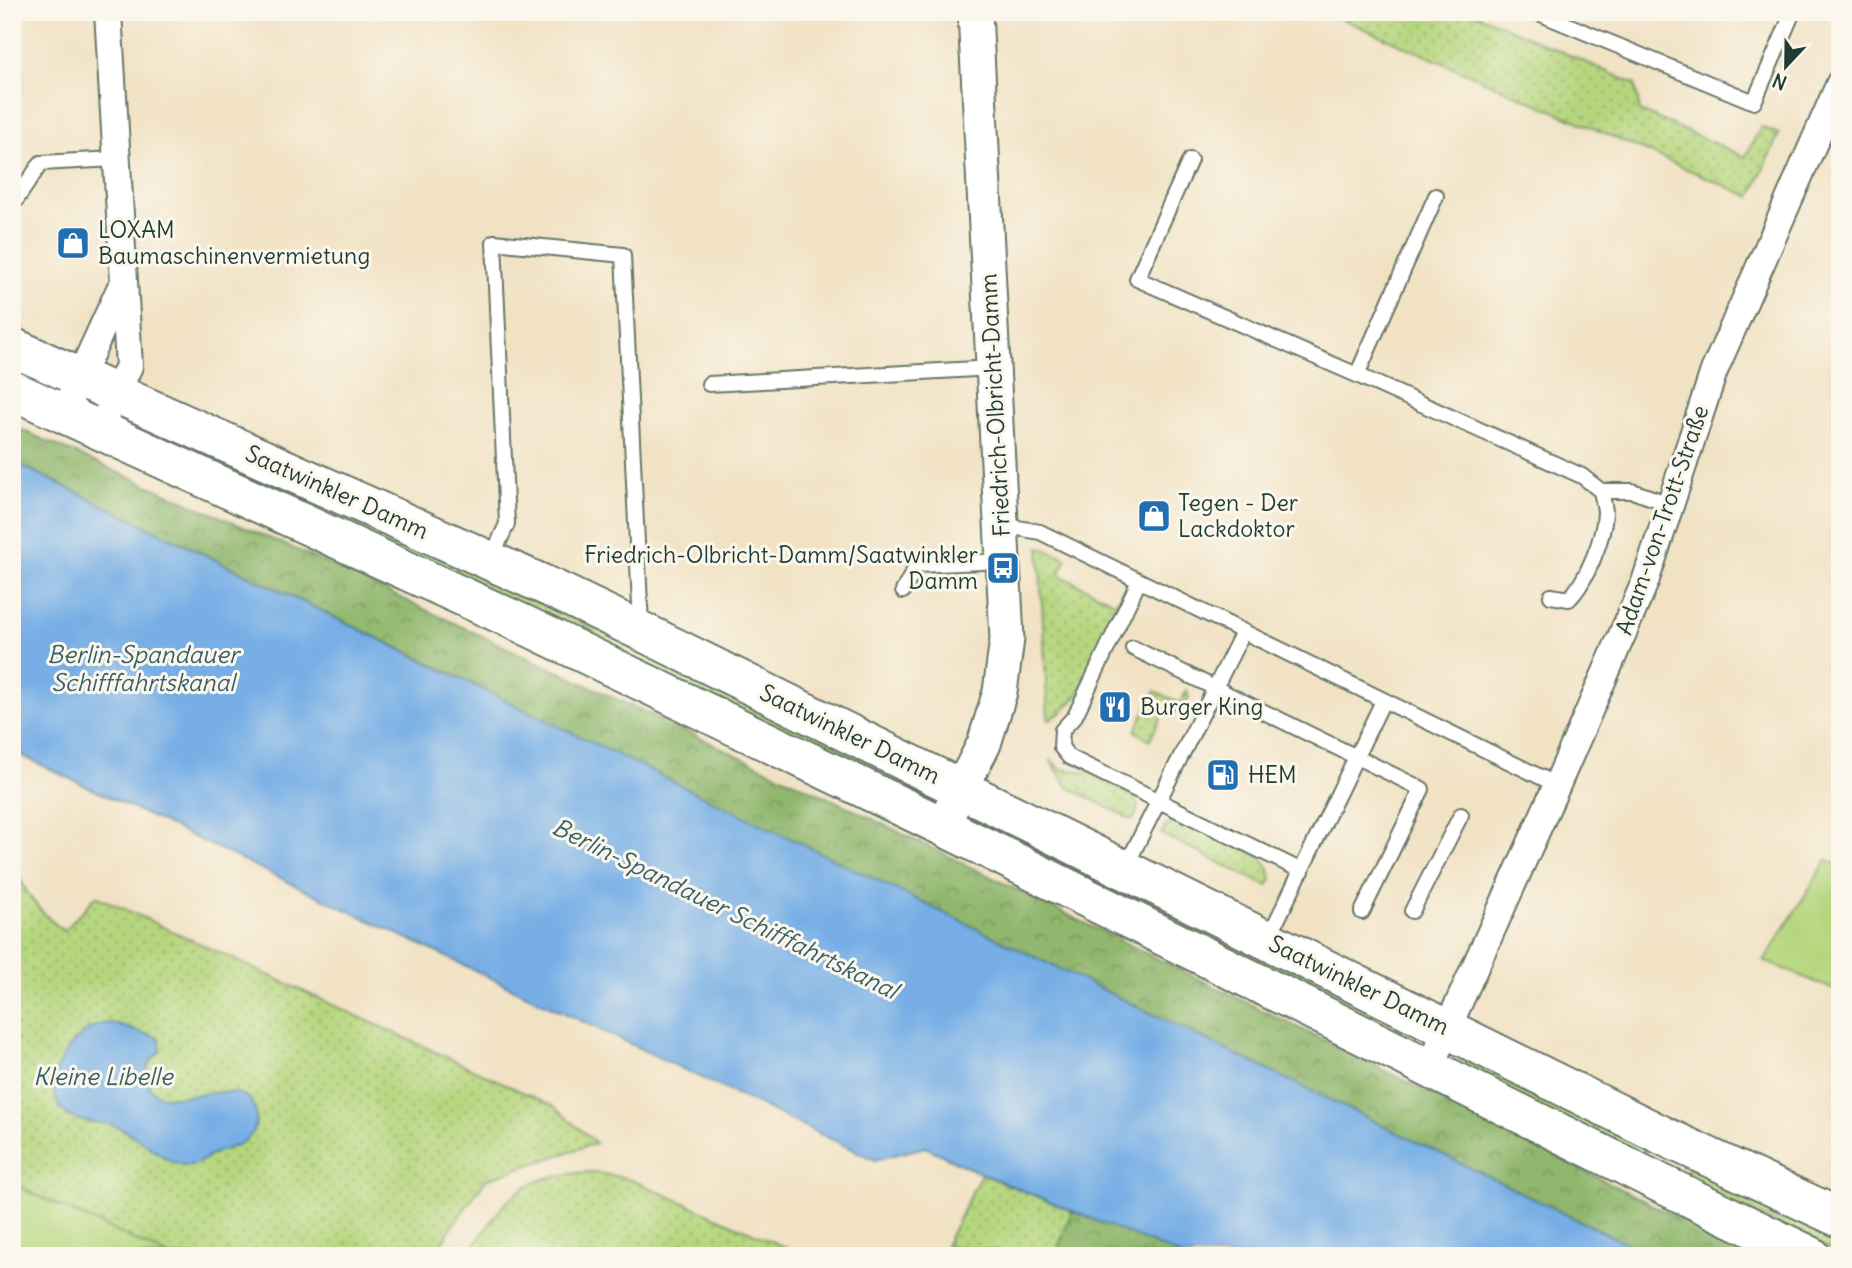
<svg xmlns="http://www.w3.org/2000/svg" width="1852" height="1268" viewBox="0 0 1852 1268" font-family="Delius,sans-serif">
  <defs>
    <pattern id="grass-dots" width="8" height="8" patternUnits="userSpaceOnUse" patternTransform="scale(1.75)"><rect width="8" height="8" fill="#b6d67e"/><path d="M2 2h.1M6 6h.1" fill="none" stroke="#93af68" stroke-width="1.8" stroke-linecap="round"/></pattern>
    <pattern id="forest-crowns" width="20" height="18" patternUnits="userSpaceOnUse" patternTransform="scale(1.75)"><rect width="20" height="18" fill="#90b76d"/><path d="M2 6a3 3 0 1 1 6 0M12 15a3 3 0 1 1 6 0" fill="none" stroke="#75965a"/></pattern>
  </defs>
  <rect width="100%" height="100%" fill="#fbf7ec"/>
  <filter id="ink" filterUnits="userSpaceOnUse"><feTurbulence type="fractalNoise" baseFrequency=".0143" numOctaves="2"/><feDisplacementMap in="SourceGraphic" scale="14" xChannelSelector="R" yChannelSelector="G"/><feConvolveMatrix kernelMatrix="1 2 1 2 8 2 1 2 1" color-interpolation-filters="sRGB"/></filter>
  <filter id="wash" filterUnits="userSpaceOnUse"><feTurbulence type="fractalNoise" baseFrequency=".00686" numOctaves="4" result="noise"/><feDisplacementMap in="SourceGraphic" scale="28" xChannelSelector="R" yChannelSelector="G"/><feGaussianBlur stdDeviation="1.57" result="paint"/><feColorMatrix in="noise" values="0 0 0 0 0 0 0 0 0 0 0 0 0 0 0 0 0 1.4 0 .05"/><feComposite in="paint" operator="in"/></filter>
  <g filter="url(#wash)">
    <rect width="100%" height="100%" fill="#f1e2c4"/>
    <path fill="url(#grass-dots)" stroke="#6a8a59" stroke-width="2" d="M1326 12H1472L1635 84 1640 111 1745 157 1761 127 1779 134 1751 197Z
      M132 414 925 782 914 800 124 432Z
      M1039 547 1067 558 1059 575 1116 603 1125 587 1126 590 1123 602 1077 697 1061 713 1050 719H1048Z
      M1187 690 1189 698 1182 714 1166 707 1150 740 1135 731 1155 691 1180 703Z
      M1050 760 1061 769 1088 772 1133 796 1138 805 1136 815 1132 820 1068 787Z
      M1179 820 1189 821 1261 857 1268 867 1272 880 1267 886 1161 834 1166 826Z
      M1000 821 1413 1027 1407 1037 992 838Z
      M12 856C21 889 37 911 64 931L96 896 553 1106 596 1143 486 1179 449 1231 434 1256H169L12 1184Z
      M1470 1055 1647 1143 1642 1158 1462 1071Z
      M1691 1162 1840 1233V1254L1683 1179Z
      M592 1172 621 1177 637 1182 805 1256H468C506 1198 518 1175 592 1172Z
      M981 1174 1072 1211 1055 1256 945 1246Z"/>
    <path fill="url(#forest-crowns)" stroke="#587a50" stroke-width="2" d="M12 426 315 558 850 808 1352 1054 1754 1256H1652L736 814 440 668 12 461Z
      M1072 1211 1169 1250 1182 1256H1055Z"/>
    <path fill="#b6d67e" stroke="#6a8a59" stroke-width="2" d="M1827 860 1840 865V992L1764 961Z
      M12 1184 169 1256H12Z"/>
    <path fill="#76aee5" stroke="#4a768c" stroke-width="2" d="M12 461C559 725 1105 993 1652 1256H1182L978 1172 925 1147 875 1160 12 751Z
      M111 1023 159 1038 161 1051C152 1058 146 1065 147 1077 151 1127 250 1060 256 1115 257 1121 255 1130 251 1135 241 1147 226 1148 213 1154 205 1158 200 1164 190 1165 168 1168 138 1134 116 1126 101 1121 77 1124 65 1113 37 1087 67 1038 96 1026 100 1024 106 1024 111 1023Z"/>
  </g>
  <g filter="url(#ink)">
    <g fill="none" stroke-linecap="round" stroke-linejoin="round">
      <defs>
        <path id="service" d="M1536 12 1754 102 1793 12
          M1190 160 1137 279 1357 375
          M1436 196 1357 375 1582 476 1601 491C1602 498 1605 506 1605 513 1604 538 1586 582 1569 599L1551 596
          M12 206 41 163 115 159
          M709 384 993 368
          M1601 491H1632L1670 504
          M1002 525 1040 532 1557 785
          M491 559 507 524 494 242 623 255 641 626
          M1139 581 1075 716 1062 730 1061 747 1069 757 1302 871
          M903 591 917 565 1003 561
          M1133 648 1422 789 1362 912
          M1125 868 1243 632
          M1412 911 1461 815
          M1268 939 1383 701"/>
        <path id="minor" d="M108 12 129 366 109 410
          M63 414 120 289
          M1429 1069 1557 785 1645 582 1714 371 1840 83"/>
        <path id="tertiary" d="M942 826 984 744 1000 692 1007 639 975 12"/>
        <path id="secondary" d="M12 347 551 588 641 631 1670 1139 1840 1218
          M12 390 525 625 942 826 1660 1183 1811 1256"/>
      </defs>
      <use href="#service" stroke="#687766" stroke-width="18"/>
      <use href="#minor" stroke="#687766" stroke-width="30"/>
      <use href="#tertiary" stroke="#687766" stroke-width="37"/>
      <use href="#secondary" stroke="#687766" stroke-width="42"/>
      <use href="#service" stroke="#fff" stroke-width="14"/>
      <use href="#minor" stroke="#fff" stroke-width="26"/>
      <use href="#tertiary" stroke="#fff" stroke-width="33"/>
      <use href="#secondary" stroke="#fff" stroke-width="38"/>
    </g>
  </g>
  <defs>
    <symbol id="shop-square" viewBox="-11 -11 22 22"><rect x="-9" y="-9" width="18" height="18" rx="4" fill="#1f6fb2" stroke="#fbf7ec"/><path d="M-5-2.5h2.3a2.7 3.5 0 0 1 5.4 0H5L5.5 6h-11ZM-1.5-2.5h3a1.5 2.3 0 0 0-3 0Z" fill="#fff"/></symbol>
    <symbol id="bus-square" viewBox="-11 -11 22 22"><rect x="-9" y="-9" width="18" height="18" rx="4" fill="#1f6fb2" stroke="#fbf7ec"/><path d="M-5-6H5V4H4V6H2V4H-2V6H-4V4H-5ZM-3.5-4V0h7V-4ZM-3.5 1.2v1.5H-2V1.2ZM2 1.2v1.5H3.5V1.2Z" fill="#fff"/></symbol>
    <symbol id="restaurant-square" viewBox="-11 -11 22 22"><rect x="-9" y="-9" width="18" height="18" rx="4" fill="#1f6fb2" stroke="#fbf7ec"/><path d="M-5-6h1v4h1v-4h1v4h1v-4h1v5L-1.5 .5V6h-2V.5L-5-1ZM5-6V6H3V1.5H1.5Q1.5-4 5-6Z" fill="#fff"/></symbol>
    <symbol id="fuel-square" viewBox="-11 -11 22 22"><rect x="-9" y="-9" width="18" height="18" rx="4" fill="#1f6fb2" stroke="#fbf7ec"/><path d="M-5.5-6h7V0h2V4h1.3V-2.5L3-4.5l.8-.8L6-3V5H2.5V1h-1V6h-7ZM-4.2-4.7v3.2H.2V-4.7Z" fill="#fff"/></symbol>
  </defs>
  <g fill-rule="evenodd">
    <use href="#shop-square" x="54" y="224" width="38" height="38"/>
    <use href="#shop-square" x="1135" y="497" width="38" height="38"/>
    <use href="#bus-square" x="984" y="549" width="38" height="38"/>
    <use href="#restaurant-square" x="1096" y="688" width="38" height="38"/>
    <use href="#fuel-square" x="1204" y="756" width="38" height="38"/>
  </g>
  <g text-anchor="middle" stroke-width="6" stroke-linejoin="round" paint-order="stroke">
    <g font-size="23" fill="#1f3d34" stroke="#fbf7ec" text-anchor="start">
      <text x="98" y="238">LOXAM<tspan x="98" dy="26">Baumaschinenvermietung</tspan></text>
      <text x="1178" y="511">Tegen - Der<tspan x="1178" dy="26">Lackdoktor</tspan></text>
      <text x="978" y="563" text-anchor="end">Friedrich-Olbricht-Damm/Saatwinkler<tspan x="978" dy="26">Damm</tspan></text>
      <text x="1140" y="715">Burger King</text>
      <text x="1248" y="783">HEM</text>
    </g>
    <g font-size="23" fill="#1f3d34" stroke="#fbf7ec">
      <text transform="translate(995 405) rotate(-93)" y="8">Friedrich-Olbricht-Damm</text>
      <text transform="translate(337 492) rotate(24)" y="8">Saatwinkler Damm</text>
      <text transform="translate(1662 520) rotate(-71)" y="8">Adam-von-Trott-Straße</text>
      <text transform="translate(850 734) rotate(26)" y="8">Saatwinkler Damm</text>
      <text transform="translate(1359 985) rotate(26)" y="8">Saatwinkler Damm</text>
    </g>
    <g font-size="24" font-style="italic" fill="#395f69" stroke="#fbf7ec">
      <text x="143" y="663">Berlin-Spandauer<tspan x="143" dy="28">Schifffahrtskanal</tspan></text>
      <text transform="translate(725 909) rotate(26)" y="8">Berlin-Spandauer Schifffahrtskanal</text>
      <text x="103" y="1085">Kleine Libelle</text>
    </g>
  </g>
  <rect width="1852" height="1268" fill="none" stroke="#fbf7ec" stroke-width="42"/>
  <g transform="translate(1786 66) rotate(202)" stroke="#fbf7ec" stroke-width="5" paint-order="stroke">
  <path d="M0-5L12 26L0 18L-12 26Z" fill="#1f3d34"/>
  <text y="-10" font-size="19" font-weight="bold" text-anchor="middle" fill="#1f3d34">N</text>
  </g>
</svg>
